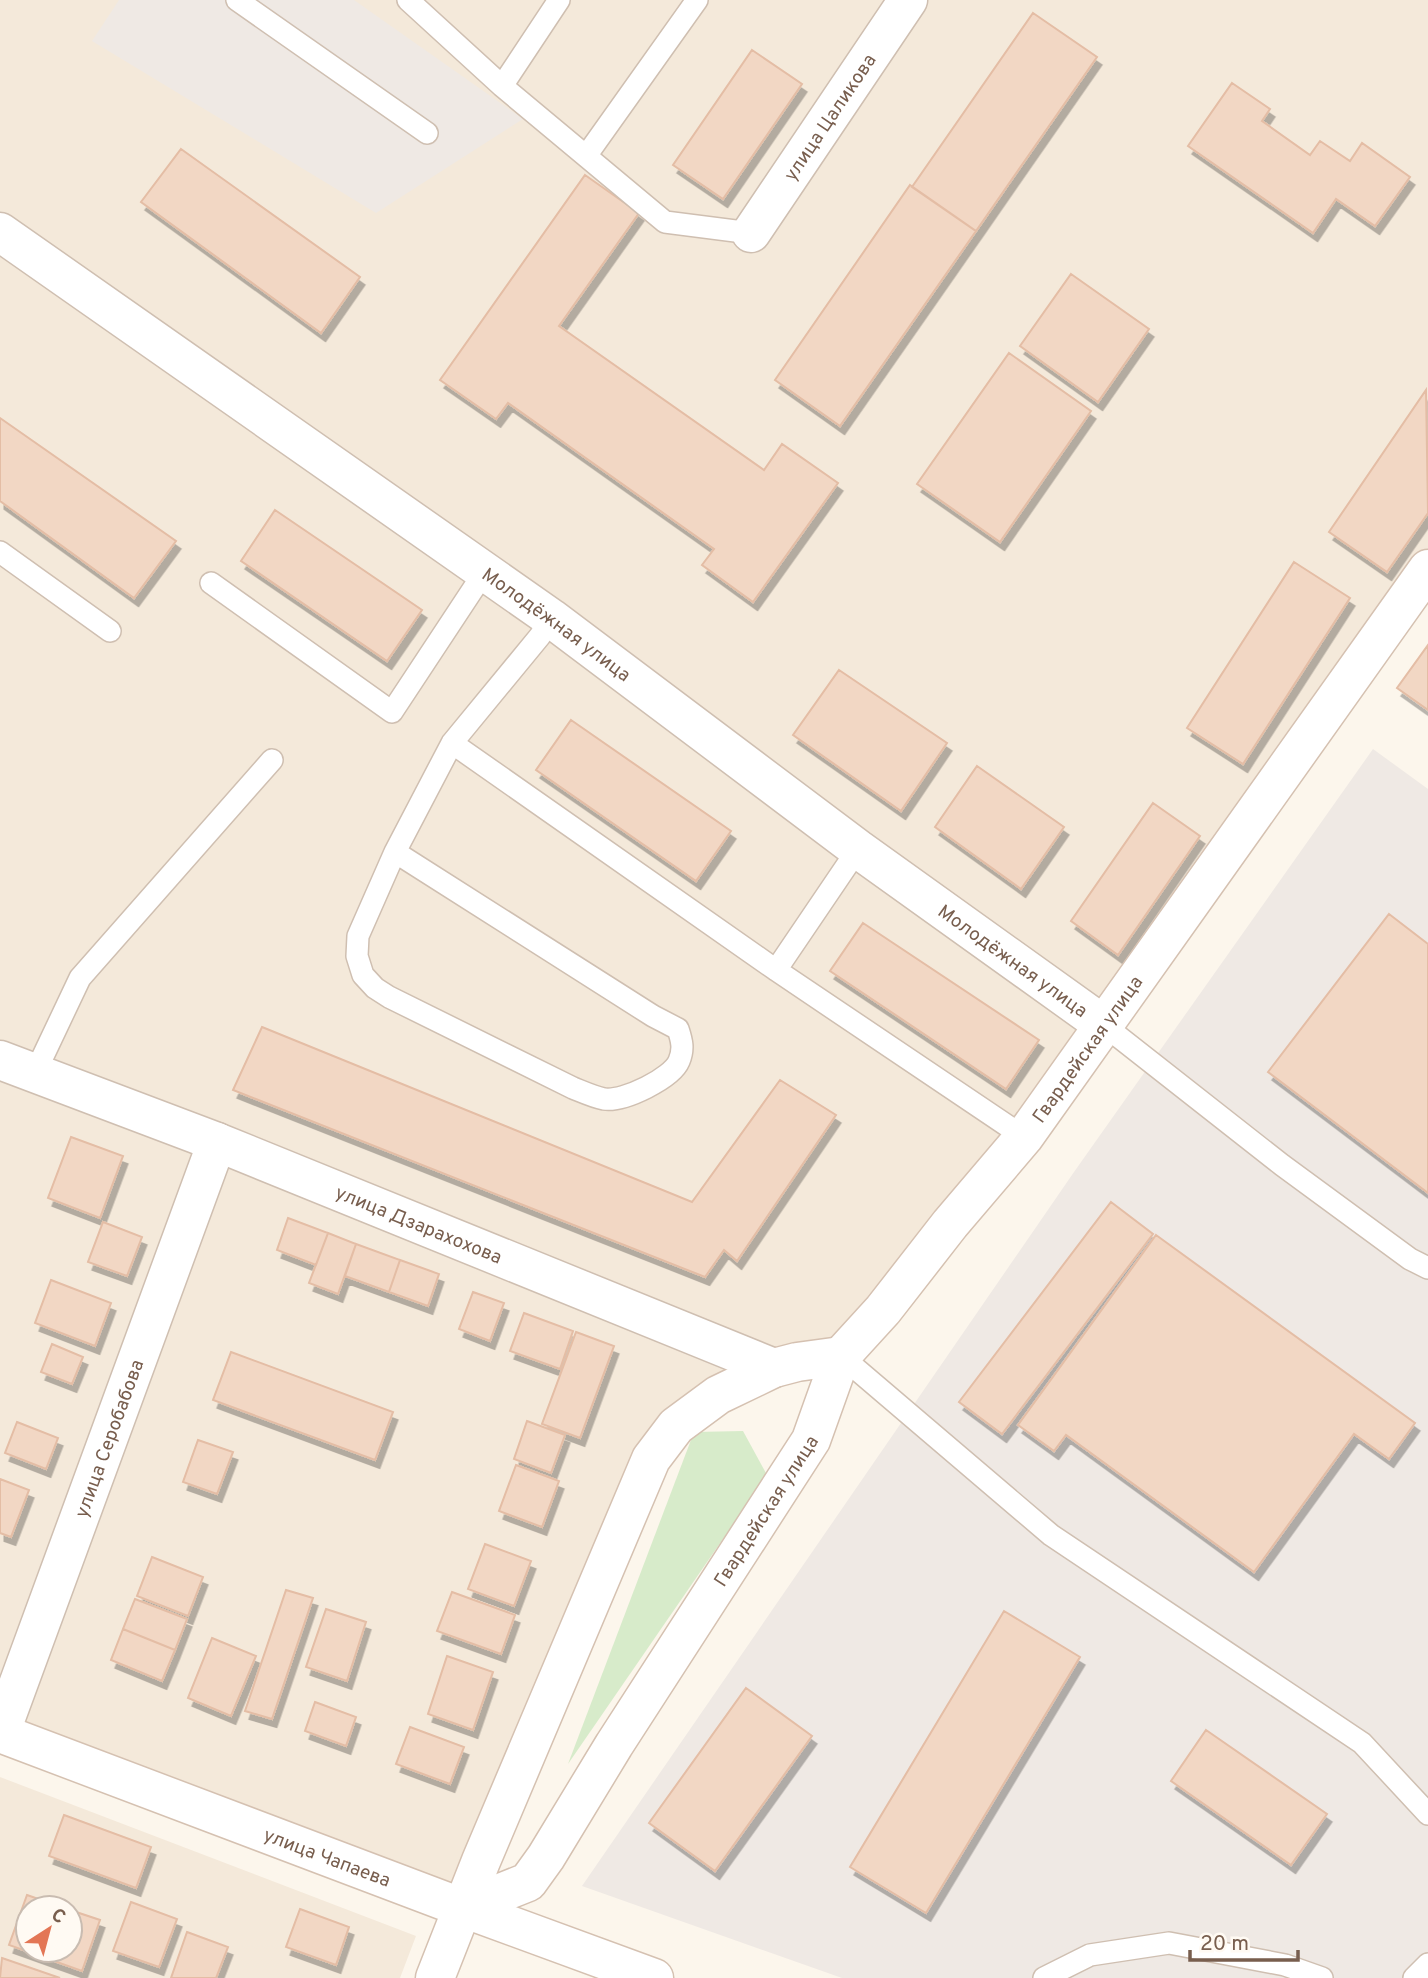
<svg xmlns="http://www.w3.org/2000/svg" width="1428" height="1978" viewBox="0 0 1428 1978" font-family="Overpass,sans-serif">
  <defs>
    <filter id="shadow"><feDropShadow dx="4.5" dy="8" stdDeviation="0" flood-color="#0004"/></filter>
  </defs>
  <rect width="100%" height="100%" fill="#fcf6ec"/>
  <path fill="#f4e9da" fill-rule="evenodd" d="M0 0H1428V569L883 1310 676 1426 463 1908 0 1733Z
    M0 1777 416 1936 400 1978H0ZM28 1908H70V1950H28Z"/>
  <path fill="#efe9e4" d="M119 0H354L523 119 376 213 92 41Z
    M1373 749 1428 789V1978H842L582 1886 1074 1172Z"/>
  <path fill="#d7ebca" d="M743 1431 767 1475 568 1764 694 1432Z"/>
  <path fill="#f2d7c4" stroke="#e4bda5" stroke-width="2" filter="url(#shadow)" d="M1033 13 1097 57 976 231 912 187Z
    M752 50 802 84 723 199 673 165Z
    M1232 83 1270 109 1262 121 1310 155 1320 141 1350 161 1362 143 1410 177 1375 226 1336 199 1313 233 1188 146Z
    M181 149 360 277 321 333 141 202Z
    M585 175 639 213 559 326 764 470 782 444 838 483 753 602 702 565 714 549 508 403 496 419 440 380Z
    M910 185 976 231 840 426 775 380Z
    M1071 274 1149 329 1098 402 1020 346Z
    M1009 353 1091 411 1000 542 917 484Z
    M1426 390 1428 513 1387 572 1329 532Z
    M0 418 176 541 134 598 0 501Z
    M275 510 422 610 387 661 241 561Z
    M1294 562 1350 598 1243 764 1187 728Z
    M1428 645V710L1397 688Z
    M839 670 947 743 901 811 793 735Z
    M571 720 731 831 696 881 536 770Z
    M977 766 1064 827 1021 889 935 827Z
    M1153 803 1200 836 1118 955 1071 921Z
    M1389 914 1428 944V1193L1268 1072Z
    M863 923 1039 1040 1006 1089 830 971Z
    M262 1027 692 1202 780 1080 836 1115 737 1261 724 1250 705 1277 233 1090Z
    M71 1137 123 1156 100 1218 48 1198Z
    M1111 1202 1153 1234 1002 1434 959 1402Z
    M288 1218 328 1233 316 1265 277 1250Z
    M103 1222 142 1237 127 1276 88 1262Z
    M328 1233 356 1244 338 1294 309 1283Z
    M1156 1235 1415 1423 1389 1459 1354 1434 1254 1572 1066 1435 1054 1451 1018 1425Z
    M356 1244 400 1260 389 1292 345 1276Z
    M400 1260 439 1274 428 1306 389 1292Z
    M51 1280 111 1303 95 1346 35 1323Z
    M473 1292 504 1303 490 1341 459 1329Z
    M524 1313 573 1331 560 1369 510 1351Z
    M576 1332 614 1346 580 1438 542 1424Z
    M52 1344 83 1357 72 1384 41 1372Z
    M231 1352 393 1412 375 1460 213 1400Z
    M527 1421 565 1435 551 1473 514 1459Z
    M17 1422 58 1438 46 1469 5 1453Z
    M198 1440 233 1452 217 1494 183 1482Z
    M516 1465 559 1481 542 1527 499 1511Z
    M0 1479 29 1490 11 1537 0 1533Z
    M485 1544 531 1561 514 1606 468 1589Z
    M152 1557 203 1577 188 1616 137 1596Z
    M286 1590 313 1598 272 1719 245 1711Z
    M452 1592 515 1615 501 1654 437 1631Z
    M135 1599 187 1619 175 1650 123 1629Z
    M326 1609 366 1622 347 1681 306 1667Z
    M1004 1611 1080 1657 926 1913 850 1867Z
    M123 1629 175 1650 162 1681 111 1660Z
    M212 1638 256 1656 231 1716 188 1698Z
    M447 1656 493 1672 473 1730 428 1714Z
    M746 1688 812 1736 715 1871 649 1823Z
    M315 1702 356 1717 346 1746 305 1731Z
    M410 1727 464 1747 450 1784 396 1764Z
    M1206 1730 1327 1814 1291 1865 1171 1781Z
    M64 1815 151 1847 136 1888 49 1856Z
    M27 1895 64 1908H28V1950H70V1910L100 1920 82 1971 9 1945Z
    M131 1902 177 1919 159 1967 113 1951Z
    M300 1909 349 1927 336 1965 286 1947Z
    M187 1932 228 1947 216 1978H171Z
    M2 1958 60 1978H0Z"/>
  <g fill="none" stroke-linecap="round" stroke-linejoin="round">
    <defs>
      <path id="lane" d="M237 0 427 133
        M408 0 502 86
        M559 0 502 86 665 222 751 233
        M586 156 697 0
        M0 552 110 631
        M211 583 392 712 485 571
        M452 743 776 970 1024 1137
        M395 852 653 1016 678 1029C682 1041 684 1049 679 1061 672 1078 624 1102 604 1099 594 1097 583 1092 573 1088L389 997 375 988 363 975 357 956 358 936 395 852 452 743 540 636 551 618
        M776 970 858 849
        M1105 1026 1282 1165 1410 1259 1428 1268
        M35 1073 80 978 272 760
        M841 1356 1051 1535 1362 1743 1428 1814
        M1044 1978 1090 1955 1169 1943 1285 1965 1322 1978
        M1414 1978 1428 1964"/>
      <g id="street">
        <path id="s1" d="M0 232 551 618 858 849 1105 1026"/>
        <path id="s2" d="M751 233 908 0"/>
        <path id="s3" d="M0 1060 217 1142 774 1368"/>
        <path id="s4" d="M0 1734 217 1142"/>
      </g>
      <g id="secondary">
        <path id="s5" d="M0 1733 463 1908 654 1978"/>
        <path id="s6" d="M463 1908 528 1882 546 1857 614 1745 811 1440 841 1356 883 1310 950 1224 1024 1137 1428 569"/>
        <path d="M435 1978 481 1861 651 1459 676 1426 718 1395 774 1368 797 1362 841 1356"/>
      </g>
    </defs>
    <use href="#lane" stroke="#cfbfb1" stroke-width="24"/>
    <use href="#street" stroke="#cfbfb1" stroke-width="41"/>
    <use href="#secondary" stroke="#d5c1b1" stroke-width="41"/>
    <use href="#lane" stroke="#fff" stroke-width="21"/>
    <use href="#street" stroke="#fff" stroke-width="38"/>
    <use href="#secondary" stroke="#fff" stroke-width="38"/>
  </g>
  <g text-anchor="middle" stroke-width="5" stroke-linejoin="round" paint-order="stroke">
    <g font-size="19" fill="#785e4e" stroke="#fffaf3">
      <text dy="7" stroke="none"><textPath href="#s2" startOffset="140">улица Цаликова</textPath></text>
      <text dy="7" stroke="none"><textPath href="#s1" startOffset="681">Молодёжная улица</textPath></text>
      <text dy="7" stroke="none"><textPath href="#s1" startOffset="1248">Молодёжная улица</textPath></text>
      <text dy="7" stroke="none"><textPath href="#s6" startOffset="1078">Гвардейская улица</textPath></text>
      <text dy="7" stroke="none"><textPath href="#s3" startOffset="450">улица Дзарахохова</textPath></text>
      <text dy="7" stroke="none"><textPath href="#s4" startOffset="315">улица Серобабова</textPath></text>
      <text dy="7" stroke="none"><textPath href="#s6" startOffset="511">Гвардейская улица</textPath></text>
      <text dy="7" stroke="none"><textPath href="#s5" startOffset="350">улица Чапаева</textPath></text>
    </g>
  </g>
  <g transform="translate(49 1929) rotate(36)"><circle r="33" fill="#fffaf3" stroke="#c9bcb1" stroke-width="2"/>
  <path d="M0-5L12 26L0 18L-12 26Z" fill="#e37655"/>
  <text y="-10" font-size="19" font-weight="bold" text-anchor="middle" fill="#785e4e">С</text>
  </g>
  <path d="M1190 1950v10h108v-10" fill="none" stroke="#785e4e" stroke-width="3.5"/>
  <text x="1200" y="1950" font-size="21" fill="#785e4e" stroke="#fffaf3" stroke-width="5" paint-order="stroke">20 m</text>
</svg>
